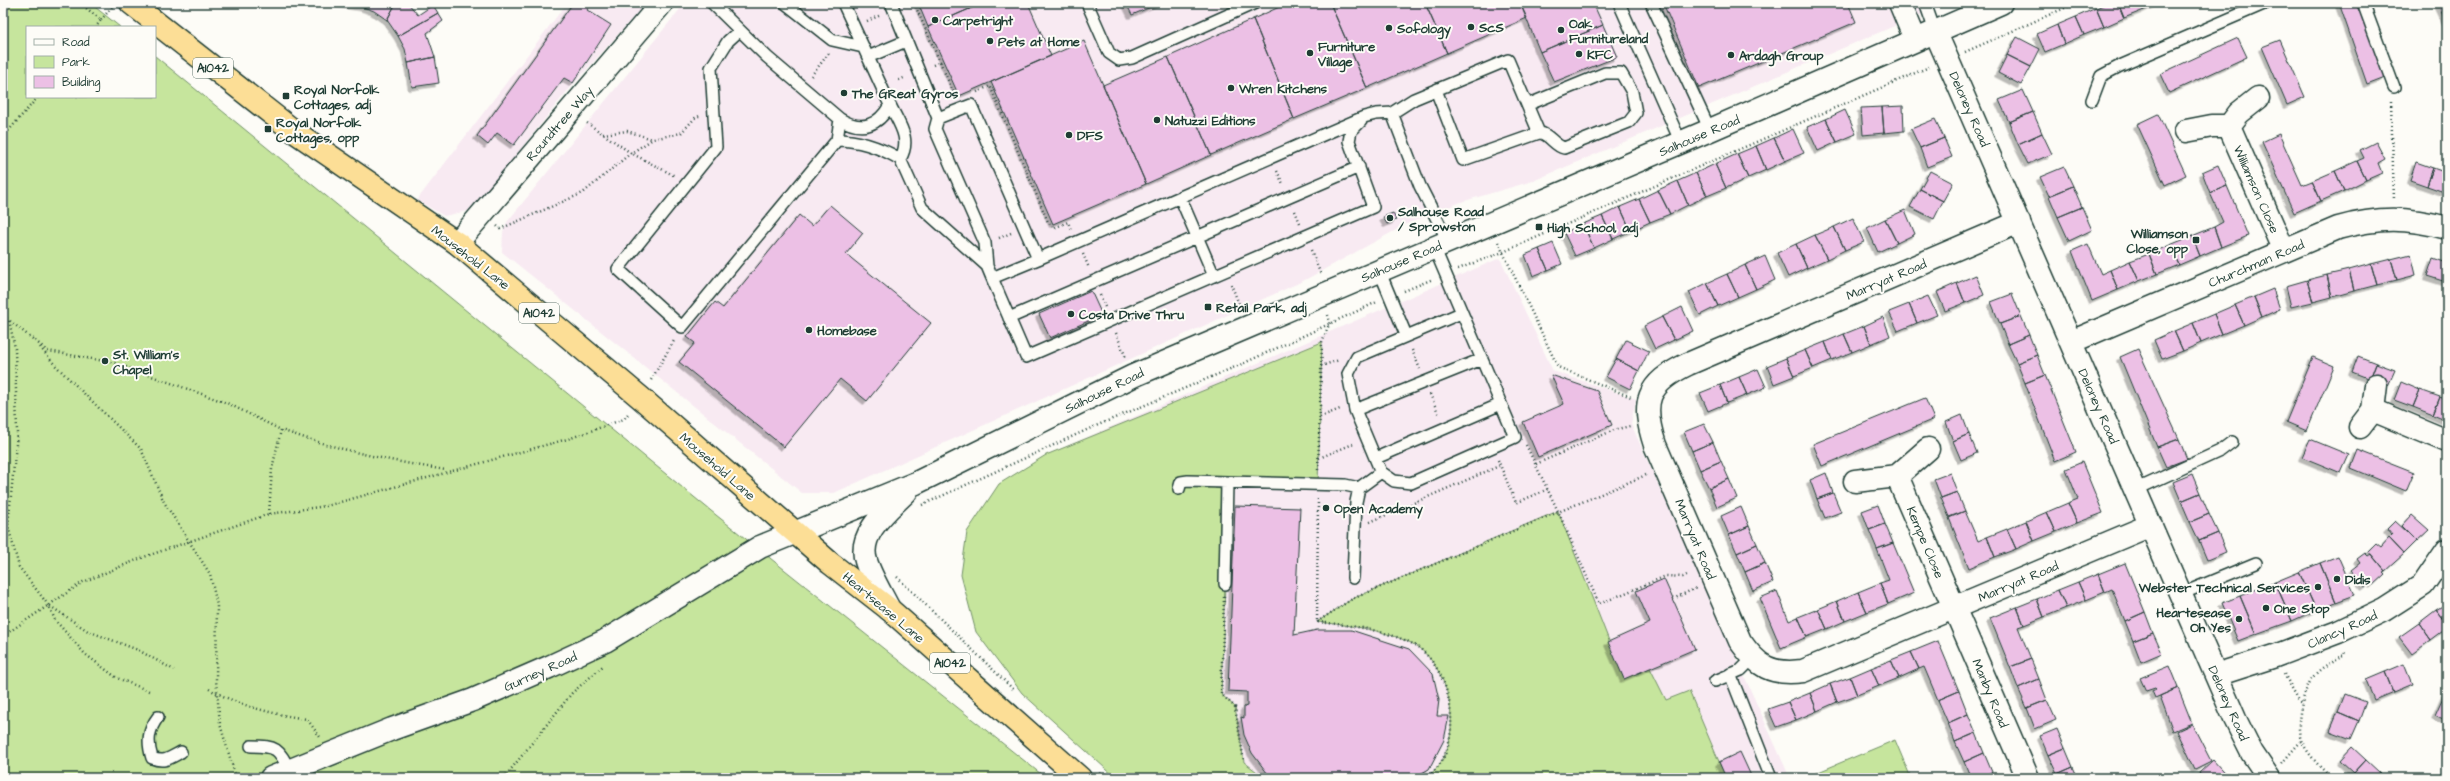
<svg xmlns="http://www.w3.org/2000/svg" width="2450" height="781" viewBox="0 0 2450 781" font-family="'Architects Daughter',sans-serif">
  <defs>
    <filter id="shadow"><feDropShadow dx="-3.5" dy="3.5" stdDeviation="0" flood-color="#0004"/></filter>
  </defs>
  <rect width="100%" height="100%" fill="#fdfcf7"/>
  <filter id="ink" filterUnits="userSpaceOnUse"><feTurbulence type="fractalNoise" baseFrequency=".025" numOctaves="2"/><feDisplacementMap in="SourceGraphic" scale="8" xChannelSelector="R" yChannelSelector="G"/><feConvolveMatrix kernelMatrix="1 2 1 2 8 2 1 2 1" color-interpolation-filters="sRGB"/></filter>
  <g filter="url(#ink)">
    <path fill="#f8eaf2" d="M567 3H646L564 95 472 210 444 216 417 200Z
      M685 3H1948L1533 181 1461 202 1407 224 1303 281 834 493H802L502 252 503 232 507 222Z
      M1500 258 1553 371 1636 399 1631 424 1790 778H1116L1022 693 976 632 961 575 967 532 999 484 1046 455Z"/>
    <path fill="#c6e59d" stroke="#729168" d="M3 3H90L120 27H27V97H155V56L716 515 1046 778H3Z
      M1322 342 1318 484 1215 488 1221 489 1219 584H1225L1221 694 1235 707 1244 762 1265 778H1116L1022 693 976 632 961 575 967 532 999 484 1046 455Z
      M1558 511 1624 679 1650 668 1666 700 1689 691 1726 778H1427C1431 773 1438 768 1441 762 1463 727 1448 660 1409 642 1380 629 1348 625 1317 622L1352 599Z
      M1895 740 1911 778H1804Z"/>
    <path fill="#ecc0e5" stroke="#1f3d34" filter="url(#shadow)" d="M333 3H364L363 7Z
      M364 3H396L387 20 374 11 363 7Z
      M396 3H408L418 15 433 5 438 13 398 36 387 20Z
      M573 3H592L587 10 611 25 573 83 564 78 514 145 497 133 488 145 477 136Z
      M918 3H983L928 27Z
      M983 3H1028L1051 56 959 96 928 27Z
      M1126 3H1160L1132 15Z
      M1288 3H1330L1367 88 1294 119 1253 19Z
      M1330 3H1425L1447 53 1367 88Z
      M1425 3H1520L1527 18 1447 53Z
      M1520 3H1593L1603 25 1540 52Z
      M1663 3H1848L1856 22 1699 88Z
      M2108 3H2118L2124 18 2104 27 2096 8Z
      M2118 3H2141L2144 10 2124 18Z
      M2141 3H2159L2144 10Z
      M2339 3H2359L2385 77 2367 84Z
      M2437 3H2447V24Z
      M2096 8 2104 27 2084 35 2076 17Z
      M438 13 443 21 427 33 435 57 408 63 405 49 398 36Z
      M2076 17 2084 35 2064 44 2057 25Z
      M1253 19 1294 119 1211 155 1168 57Z
      M1603 25 1617 57 1554 82 1540 52Z
      M2057 25 2064 44 2045 52 2037 34Z
      M2017 37 2040 49 2031 67 2007 55Z
      M2238 38 2247 57 2169 93 2160 74Z
      M2280 40 2305 97 2287 105 2262 47Z
      M1084 41 1146 184 1053 224 991 82Z
      M2007 55 2031 67 2021 85 1998 73Z
      M435 57 439 83 412 87 408 63Z
      M1168 57 1211 155 1146 184 1103 85Z
      M2023 90 2033 112 2009 122 1999 100Z
      M1903 106 1904 131 1884 133 1882 107Z
      M1882 107 1884 133 1863 135 1861 108Z
      M1845 110 1856 134 1837 142 1826 119Z
      M2033 112 2042 133 2018 144 2009 122Z
      M2158 114 2186 175 2165 185 2137 124Z
      M1826 119 1837 142 1818 151 1807 127Z
      M1935 119 1944 138 1920 148 1911 129Z
      M1793 129 1804 153 1785 161 1774 138Z
      M2042 133 2052 154 2028 164 2018 144Z
      M2279 134 2302 185 2312 181 2321 201 2294 213 2262 142Z
      M1774 138 1785 161 1766 170 1756 146Z
      M1944 138 1952 157 1927 167 1920 148Z
      M2376 142 2385 159 2378 163 2382 173 2366 180 2357 161 2364 158 2360 150Z
      M1756 146 1766 170 1748 178 1737 154Z
      M1737 154 1748 178 1726 188 1715 164Z
      M2357 161 2366 180 2344 191 2335 171Z
      M2416 162 2433 168 2427 186 2410 180Z
      M1715 164 1726 188 1707 196 1696 173Z
      M2218 165 2227 186 2210 193 2202 172Z
      M2064 167 2073 186 2049 196 2040 177Z
      M2433 168 2447 173V193L2427 186Z
      M1930 171 1953 183 1943 201 1920 189Z
      M2335 171 2344 191 2321 201 2312 181Z
      M1696 173 1707 196 1688 205 1678 181Z
      M1678 181 1688 205 1670 214 1658 190Z
      M2073 186 2082 207 2058 217 2049 196Z
      M2227 186 2248 236 2221 247 2214 227 2223 222 2210 193Z
      M1920 189 1943 201 1934 219 1910 207Z
      M1658 190 1670 214 1650 222 1639 199Z
      M1639 199 1650 222 1631 231 1620 207Z
      M830 205 863 233 846 254 931 323 867 401 840 379 784 447 679 362 695 343 687 337 715 302 723 308 799 215 812 226Z
      M1620 207 1631 231 1613 239 1602 216Z
      M2082 207 2092 230 2069 241 2058 217Z
      M1905 210 1915 234 1897 243 1885 219Z
      M1393 213 1396 220 1387 224 1383 217Z
      M1602 216 1613 239 1594 248 1583 224Z
      M1853 218 1864 242 1845 250 1834 227Z
      M1885 219 1897 243 1878 252 1867 228Z
      M1583 224 1594 248 1575 256 1564 233Z
      M1834 227 1845 250 1827 259 1815 235Z
      M2214 227 2221 247 2200 256 2192 236Z
      M1815 235 1827 259 1807 268 1796 244Z
      M2192 236 2200 256 2179 265 2170 245Z
      M1553 243 1562 264 1548 270 1539 249Z
      M1796 244 1807 268 1788 277 1777 253Z
      M2088 244 2101 274 2110 270 2118 290 2092 301 2072 251Z
      M2170 245 2179 265 2157 274 2149 254Z
      M1539 249 1548 270 1533 276 1525 255Z
      M2149 254 2157 274 2139 281 2130 261Z
      M2411 254 2416 275 2397 280 2391 259Z
      M1765 256 1775 280 1756 289 1745 265Z
      M2433 258 2447 263 2446 282 2427 276Z
      M2391 259 2397 280 2377 285 2371 264Z
      M2130 261 2139 281 2118 290 2110 270Z
      M2371 264 2377 285 2354 291 2349 270Z
      M1745 265 1756 289 1738 297 1727 274Z
      M2349 270 2354 291 2332 297 2327 275Z
      M1727 274 1738 297 1718 306 1707 283Z
      M1976 275 1984 295 1965 303 1957 283Z
      M2327 275 2332 297 2313 302 2307 280Z
      M2307 280 2313 302 2291 307 2286 286Z
      M1707 283 1718 306 1700 315 1689 292Z
      M1957 283 1965 303 1945 311 1937 292Z
      M2273 289 2280 309 2262 317 2254 297Z
      M1091 291 1102 315 1050 338 1039 314Z
      M2012 294 2021 316 2000 324 1991 302Z
      M1928 296 1937 315 1917 323 1909 304Z
      M2254 297 2262 317 2244 325 2235 305Z
      M1909 304 1917 323 1898 331 1889 312Z
      M2235 305 2244 325 2222 334 2214 314Z
      M1682 307 1693 331 1674 340 1662 317Z
      M2214 314 2222 334 2201 343 2193 323Z
      M2021 316 2029 335 2008 344 2000 324Z
      M1662 317 1674 340 1655 349 1644 326Z
      M1883 317 1890 336 1871 344 1864 326Z
      M2193 323 2201 343 2183 351 2174 331Z
      M1864 326 1871 344 1852 352 1844 334Z
      M2174 331 2183 351 2162 359 2154 340Z
      M1844 334 1852 352 1832 360 1825 342Z
      M2029 335 2037 355 2017 363 2008 344Z
      M1626 340 1649 351 1639 371 1616 359Z
      M1825 342 1832 360 1813 368 1805 350Z
      M2138 349 2179 439 2157 447 2120 357Z
      M1805 350 1813 368 1794 376 1786 358Z
      M2037 355 2045 375 2025 383 2017 363Z
      M2358 356 2376 363 2370 379 2352 372Z
      M2313 357 2334 366 2307 431 2286 422Z
      M1786 358 1794 376 1774 384 1767 366Z
      M1616 359 1639 371 1630 389 1606 377Z
      M2376 363 2395 370 2388 386 2370 379Z
      M1758 369 1766 387 1747 395 1739 377Z
      M1551 375 1597 391 1612 425 1538 457 1523 422 1564 404Z
      M2045 375 2076 452 2055 461 2025 383Z
      M1739 377 1747 395 1727 403 1720 385Z
      M2401 382 2420 390 2413 407 2394 400Z
      M1720 385 1727 403 1708 411 1700 393Z
      M2420 390 2440 397 2433 415 2413 407Z
      M2440 397 2447 400V421L2433 415Z
      M1925 398 1934 419 1822 466 1813 444Z
      M1962 415 1969 434 1953 441 1946 422Z
      M1704 424 1713 442 1692 451 1684 432Z
      M1969 434 1977 453 1961 460 1953 441Z
      M2179 439 2187 459 2166 467 2157 447Z
      M2310 439 2349 455 2341 473 2302 457Z
      M1713 442 1721 461 1700 470 1692 451Z
      M2358 450 2414 472 2406 491 2351 468Z
      M1721 461 1729 479 1709 488 1700 470Z
      M2082 462 2103 513 2077 523 2068 503 2078 499 2066 469Z
      M1826 473 1833 493 1817 499 1810 480Z
      M1950 473 1957 492 1941 498 1934 479Z
      M2192 474 2200 493 2181 501 2173 482Z
      M1729 479 1737 498 1717 507 1709 488Z
      M1957 492 1965 511 1949 517 1941 498Z
      M1833 493 1841 512 1825 518 1817 499Z
      M2200 493 2209 514 2190 522 2181 501Z
      M2068 503 2077 523 2056 532 2047 512Z
      M1878 505 1885 524 1869 530 1862 511Z
      M1235 506 1300 508 1294 635 1317 630H1351L1409 649 1433 674 1439 700 1437 716H1449L1444 740 1429 769 1413 778H1271L1252 753 1244 735 1241 717 1244 718V707L1247 706V692L1228 691Z
      M1741 507 1749 526 1729 535 1721 516Z
      M1965 511 1978 541 1987 537 1995 557 1969 568 1949 518Z
      M2047 512 2056 532 2034 541 2026 521Z
      M2209 514 2218 533 2199 541 2190 522Z
      M2412 515 2429 530 2417 541 2402 526Z
      M2026 521 2034 541 2016 549 2007 529Z
      M2395 521 2417 541 2404 554 2389 538 2392 535 2387 529Z
      M1885 524 1893 543 1877 549 1869 530Z
      M1749 526 1757 544 1737 553 1729 535Z
      M2007 529 2016 549 1995 557 1987 537Z
      M2218 533 2226 552 2207 560 2199 541Z
      M2389 538 2404 554 2385 571 2368 551 2376 543 2381 547Z
      M1893 543 1914 593 1888 604 1880 583 1889 580 1877 549Z
      M1757 544 1765 563 1745 572 1737 553Z
      M2365 553 2368 556 2371 554 2385 571 2383 572 2385 574 2373 585 2371 582 2365 587 2351 570 2360 563 2357 559Z
      M2338 556 2355 595 2336 602 2320 563Z
      M1765 563 1773 582 1753 591 1745 572Z
      M2125 563 2145 612 2125 621 2112 589 2105 592 2098 574Z
      M2320 563 2336 602 2316 610 2299 572Z
      M2299 572 2316 610 2292 621 2275 582Z
      M2098 574 2105 592 2086 600 2078 582Z
      M1664 579 1695 649 1624 679 1608 642 1650 623 1636 591Z
      M2078 582 2086 600 2066 608 2058 590Z
      M2275 582 2292 621 2256 634 2240 596Z
      M1880 583 1888 604 1867 612 1858 592Z
      M2058 590 2066 608 2044 617 2037 599Z
      M1777 591 1789 621 1798 617 1807 637 1781 648 1760 598Z
      M1858 592 1867 612 1845 621 1837 601Z
      M2240 596 2256 634 2238 641 2222 603Z
      M2037 599 2044 617 2024 625 2017 607Z
      M1837 601 1845 621 1827 629 1818 609Z
      M2447 603V625L2436 610Z
      M2017 607 2024 625 2018 627 2031 659 2010 667 1990 618Z
      M1818 609 1827 629 1807 637 1798 617Z
      M2436 610 2447 625V628L2431 640 2419 623Z
      M2145 612 2153 633 2133 641 2125 621Z
      M2419 623 2431 640 2412 654 2399 637Z
      M2153 633 2162 653 2141 662 2133 641Z
      M1938 641 1959 691 1938 700 1924 667 1919 669 1911 652Z
      M1911 652 1919 669 1899 678 1891 660Z
      M2031 659 2039 679 2018 688 2010 667Z
      M1891 660 1899 678 1879 686 1871 668Z
      M2404 664 2412 684 2393 692 2385 672Z
      M2169 666 2178 688 2155 698 2152 691 2156 689 2155 688 2146 691 2140 678Z
      M1871 668 1879 686 1857 695 1850 677Z
      M2385 672 2393 692 2374 700 2366 680Z
      M1850 677 1857 695 1837 702 1830 684Z
      M2039 679 2047 700 2027 708 2018 688Z
      M1830 684 1837 702 1817 711 1810 693Z
      M2178 688 2192 723 2173 731 2160 696Z
      M2447 688V721L2435 715Z
      M1959 691 1968 714 1948 723 1938 700Z
      M1810 693 1817 711 1796 720 1788 702Z
      M2345 694 2366 702 2359 721 2338 712Z
      M2047 700 2056 720 2035 729 2027 708Z
      M1788 702 1796 720 1776 727 1768 709Z
      M2338 712 2359 721 2351 739 2330 731Z
      M1968 714 1976 733 1955 742 1948 723Z
      M2192 724 2211 761 2195 769 2177 731Z
      M2057 729 2065 748 2048 755 2040 736Z
      M1976 733 1984 753 1964 762 1955 742Z
      M2352 747 2366 760 2354 773 2340 760Z
      M2065 748 2073 767 2057 774 2048 755Z
      M1740 752 1752 778H1726L1719 762Z
      M1984 753 1992 772 1977 778H1971L1964 762Z
      M2213 760 2229 778H2204L2199 773Z
      M2366 760 2380 773 2375 778H2358L2354 773Z
      M2073 767 2078 778H2058L2057 774Z"/>
    <g fill="none" stroke-linecap="round" stroke-linejoin="round">
      <defs>
        <path id="service" d="M712 3 767 57 840 119C862 132 878 126 890 105L843 3
          M785 3 832 40 863 47
          M891 3 938 118 971 105 1038 259 1364 117 1376 114 1392 113 1414 99 1508 60 1539 133 1463 160 1436 90
          M1087 3 1109 53 1119 60 1132 58 1255 3
          M1619 3 1681 143
          M1651 3 1710 130
          M1925 3 1935 31
          M2363 3 2394 87
          M739 31 728 41 711 68 716 147 618 269 682 327 837 140 840 119
          M868 57 906 41
          M2092 100 2101 76 2120 66 2266 3
          M890 105C899 124 912 139 900 159L922 208 987 266 992 278
          M1527 105 1605 73H1621L1632 92 1636 113 1629 122 1564 148C1554 146 1549 133 1539 133
          M1392 113 1420 186 1448 241
          M938 118 935 129 985 243 987 266
          M837 140C859 140 881 148 900 159
          M1180 197 1214 276
          M1434 247 1515 437 1411 483 1394 481 1381 472 1355 410 1348 374 1357 357 1461 313
          M1038 259 992 278 1026 357 1373 207 1349 141 1351 131 1361 121
          M1379 270 1406 335
          M1009 318 1359 167
          M1355 410 1482 359
          M1376 458 1501 404
          M1179 489 1181 482 1188 481 1345 485 1359 488
          M2135 490 2220 451 2232 442
          M2437 566 2447 574
          M1353 578 1356 502 1359 488 1381 472
          M1225 584 1227 482
          M2181 594 2256 563
          M1730 674 1771 778
          M1715 681 1741 670 1753 658
          M158 717C148 730 147 742 152 758 164 763 170 758 181 752
          M251 746C277 746 278 748 290 771"/>
        <path id="minor" d="M1900 3 1915 39
          M1935 31 2235 719 2252 753 2269 778
          M2258 98 2239 113 2229 126 2284 251
          M2186 131 2212 126H2229
          M2019 222 1688 364C1646 384 1641 402 1655 445L1740 641C1758 667 1771 675 1803 671L2151 525
          M457 243 662 3
          M2071 342 2338 228C2378 217 2407 217 2447 228
          M2376 385 2373 410 2447 441
          M2360 427 2373 410
          M1928 449 1897 476 2028 778
          M1855 481 1897 476
          M2216 675 2275 656 2338 632 2384 610 2423 585 2447 550"/>
        <path id="tertiary" d="M889 609C881 593 871 577 866 561 857 533 889 509 906 492
          M271 778 392 729 473 700 549 667 605 641 760 547 916 483 1133 376 1710 130 2001 3"/>
        <path id="trunk" d="M131 3 295 132 457 243 641 398 830 563 889 609 1080 778"/>
      </defs>
      <use href="#service" stroke="#1f3d34" stroke-width="14"/>
      <use href="#minor" stroke="#1f3d34" stroke-width="25"/>
      <use href="#tertiary" stroke="#1f3d34" stroke-width="25"/>
      <use href="#trunk" stroke="#1f3d34" stroke-width="25"/>
      <path stroke="#1f3d34" stroke-width="2.5" stroke-dasharray="1 3" stroke-linecap="butt" d="M80 3 101 20 96 27
        M914 3 955 96
        M101 20 112 7
        M867 21 881 15
        M1965 52 2076 3
        M933 65 943 61
        M811 76 829 53
        M899 80 906 77
        M977 92 990 86 1048 222 1054 228 1068 222 1071 230
        M2391 101 2394 200
        M587 123 631 153 675 176
        M603 134 627 131 652 139
        M3 137 38 97
        M1277 171 1283 184
        M1295 211 1300 223
        M497 226 500 229 583 193 631 153 653 139 681 133 695 118 699 116
        M999 238 1011 233
        M1498 242 1558 367 1631 397
        M1311 250 1321 275
        M1083 254 1089 268
        M1458 269 1503 252 1929 67
        M1231 284 1241 309
        M1404 291 1433 279
        M1100 295 1105 307
        M3 316 9 320 15 348 17 434 8 526 19 567 49 606 55 620 85 654 117 678 149 691
        M10 321 48 351 115 363 227 403 281 430
        M1116 333 1126 358
        M40 347 55 365 141 449 164 502 210 574 217 605 216 680 220 724 236 778
        M1412 350 1420 369
        M1321 366 1339 360
        M651 380 675 339
        M1430 394 1439 415
        M1320 417 1340 409
        M1526 445 1558 511 1599 604 1666 576 1683 577 1689 574
        M1319 458 1353 444
        M1498 460 1516 503 1548 489
        M1536 464 1614 430 1630 426
        M1318 470 1322 342 1330 322 1328 315
        M1318 499 1317 622C1348 625 1380 629 1409 642 1448 660 1463 727 1441 762 1438 768 1431 773 1427 778
        M922 505 1091 428 1242 364 1377 302
        M269 514 272 469 281 430C335 449 389 461 446 470
        M1370 522 1499 466
        M897 577 1014 690
        M1224 597 1221 694 1235 707 1244 762
        M1673 599 1696 588
        M50 606 88 631 138 650 174 670
        M1317 622 1352 599 1646 475
        M3 636 83 582 144 557 269 514 326 506 571 438 624 419 628 414
        M2284 674 2301 704
        M209 689C240 706 272 714 307 719L320 737
        M2282 763 2301 741
        M1100 773 1106 778
        M504 778 572 693 604 665
        M2332 778C2321 769 2309 755 2302 742 2294 727 2303 690 2313 677 2322 666 2335 660 2346 654L2345 651"/>
      <use href="#service" stroke="#fdfcf7" stroke-width="11"/>
      <use href="#minor" stroke="#fdfcf7" stroke-width="22"/>
      <use href="#tertiary" stroke="#fdfcf7" stroke-width="22"/>
      <use href="#trunk" stroke="#fcde96" stroke-width="22"/>
    </g>
  </g>
  <g fill="#1f3d34" stroke="#fdfcf7" stroke-width="1.5">
    <circle cx="935" cy="20" r="4"/>
    <circle cx="1471" cy="27" r="4"/>
    <circle cx="1389" cy="28" r="4"/>
    <circle cx="1561" cy="30" r="4"/>
    <circle cx="990" cy="41" r="4"/>
    <circle cx="1310" cy="53" r="4"/>
    <circle cx="1579" cy="54" r="4"/>
    <circle cx="1731" cy="55" r="4"/>
    <circle cx="1231" cy="88" r="4"/>
    <circle cx="844" cy="93" r="4"/>
    <rect x="282" y="92" width="8" height="8" rx="2"/>
    <circle cx="1157" cy="120" r="4"/>
    <rect x="264" y="125" width="8" height="8" rx="2"/>
    <circle cx="1069" cy="135" r="4"/>
    <circle cx="1390" cy="218" r="4"/>
    <rect x="1535" y="223" width="8" height="8" rx="2"/>
    <rect x="2192" y="236" width="8" height="8" rx="2"/>
    <rect x="1204" y="303" width="8" height="8" rx="2"/>
    <circle cx="1071" cy="314" r="4"/>
    <circle cx="809" cy="330" r="4"/>
    <circle cx="105" cy="361" r="4"/>
    <circle cx="1326" cy="508" r="4"/>
    <circle cx="2337" cy="579" r="4"/>
    <circle cx="2318" cy="587" r="4"/>
    <circle cx="2266" cy="608" r="4"/>
    <circle cx="2239" cy="619" r="4"/>
  </g>
  <g text-anchor="middle" stroke-width="4" stroke-linejoin="round" paint-order="stroke">
    <g fill="#fdfcf7" stroke="#62766e" stroke-width="1">
      <rect x="193" y="58" width="40" height="20" rx="3"/>
      <rect x="519" y="303" width="40" height="20" rx="3"/>
      <rect x="930" y="653" width="40" height="20" rx="3"/>
    </g>
    <g font-size="12" font-weight="bold" fill="#1f3d34">
      <text x="213" y="72">A1042</text>
      <text x="539" y="317">A1042</text>
      <text x="950" y="667">A1042</text>
    </g>
    <g font-size="13" font-weight="bold" fill="#1f3d34" stroke="#fdfcf7" text-anchor="start">
      <text x="943" y="25">Carpetright</text>
      <text x="1569" y="28">Oak<tspan x="1569" dy="15">Furnitureland</tspan></text>
      <text x="1479" y="32">ScS</text>
      <text x="1397" y="33">Sofology</text>
      <text x="998" y="46">Pets at Home</text>
      <text x="1318" y="51">Furniture<tspan x="1318" dy="15">Village</tspan></text>
      <text x="1587" y="59">KFC</text>
      <text x="1739" y="60">Ardagh Group</text>
      <text x="1239" y="93">Wren Kitchens</text>
      <text x="294" y="94">Royal Norfolk<tspan x="294" dy="15">Cottages, adj</tspan></text>
      <text x="852" y="98">The GReat Gyros</text>
      <text x="1165" y="125">Natuzzi Editions</text>
      <text x="276" y="127">Royal Norfolk<tspan x="276" dy="15">Cottages, opp</tspan></text>
      <text x="1077" y="140">DFS</text>
      <text x="1398" y="216">Salhouse Road<tspan x="1398" dy="15">/ Sprowston</tspan></text>
      <text x="1547" y="232">High School, adj</text>
      <text x="2188" y="238" text-anchor="end">Williamson<tspan x="2188" dy="15">Close, opp</tspan></text>
      <text x="1216" y="312">Retail Park, adj</text>
      <text x="1079" y="319">Costa Drive Thru</text>
      <text x="817" y="335">Homebase</text>
      <text x="113" y="359">St. William's<tspan x="113" dy="15">Chapel</tspan></text>
      <text x="1334" y="513">Open Academy</text>
      <text x="2345" y="584">Didis</text>
      <text x="2310" y="592" text-anchor="end">Webster Technical Services</text>
      <text x="2274" y="613">One Stop</text>
      <text x="2231" y="617" text-anchor="end">Heartesease<tspan x="2231" dy="15">Oh Yes</tspan></text>
    </g>
    <g font-size="13" fill="#1f3d34" stroke="#fdfcf7">
      <text transform="translate(1970 109) rotate(66)" y="5">Deloney Road</text>
      <text transform="translate(559 123) rotate(-49)" y="5">Roundtree Way</text>
      <text transform="translate(1699 135) rotate(-23)" y="5">Salhouse Road</text>
      <text transform="translate(2257 189) rotate(66)" y="5">Williamson Close</text>
      <text transform="translate(471 257) rotate(38)" y="5">Mousehold Lane</text>
      <text transform="translate(1401 261) rotate(-23)" y="5">Salhouse Road</text>
      <text transform="translate(2256 263) rotate(-23)" y="5">Churchman Road</text>
      <text transform="translate(1886 279) rotate(-23)" y="5">Marryat Road</text>
      <text transform="translate(1104 390) rotate(-26)" y="5">Salhouse Road</text>
      <text transform="translate(2099 406) rotate(66)" y="5">Deloney Road</text>
      <text transform="translate(718 466) rotate(41)" y="5">Mousehold Lane</text>
      <text transform="translate(1696 539) rotate(67)" y="5">Marryat Road</text>
      <text transform="translate(1926 542) rotate(67)" y="5">Kempe Close</text>
      <text transform="translate(2018 581) rotate(-23)" y="5">Marryat Road</text>
      <text transform="translate(884 607) rotate(40)" y="5">Heartsease Lane</text>
      <text transform="translate(2342 629) rotate(-24)" y="5">Clancy Road</text>
      <text transform="translate(540 671) rotate(-24)" y="5">Gurney Road</text>
      <text transform="translate(1991 693) rotate(67)" y="5">Manby Road</text>
      <text transform="translate(2229 703) rotate(66)" y="5">Deloney Road</text>
    </g>
  </g>
  <rect width="2450" height="781" fill="none" stroke="#fdfcf7" stroke-width="16"/>
  <rect x="8" y="8" width="2434" height="765" fill="none" stroke="#1f3d34" stroke-width="1.5" filter="url(#ink)"/>
  <rect x="26" y="26" width="130" height="72" fill="#fdfcf7" stroke="#a4b0a9"/>
  <rect x="34" y="39" width="20" height="6" fill="#fdfcf7" stroke="#a4b0a9"/>
  <text x="62" y="46" font-size="12" fill="#1f3d34">Road</text>
  <rect x="34" y="56" width="20" height="12" fill="#c6e59d" stroke="#a4b0a9"/>
  <text x="62" y="66" font-size="12" fill="#1f3d34">Park</text>
  <rect x="34" y="76" width="20" height="12" fill="#ecc0e5" stroke="#a4b0a9"/>
  <text x="62" y="86" font-size="12" fill="#1f3d34">Building</text>
</svg>
